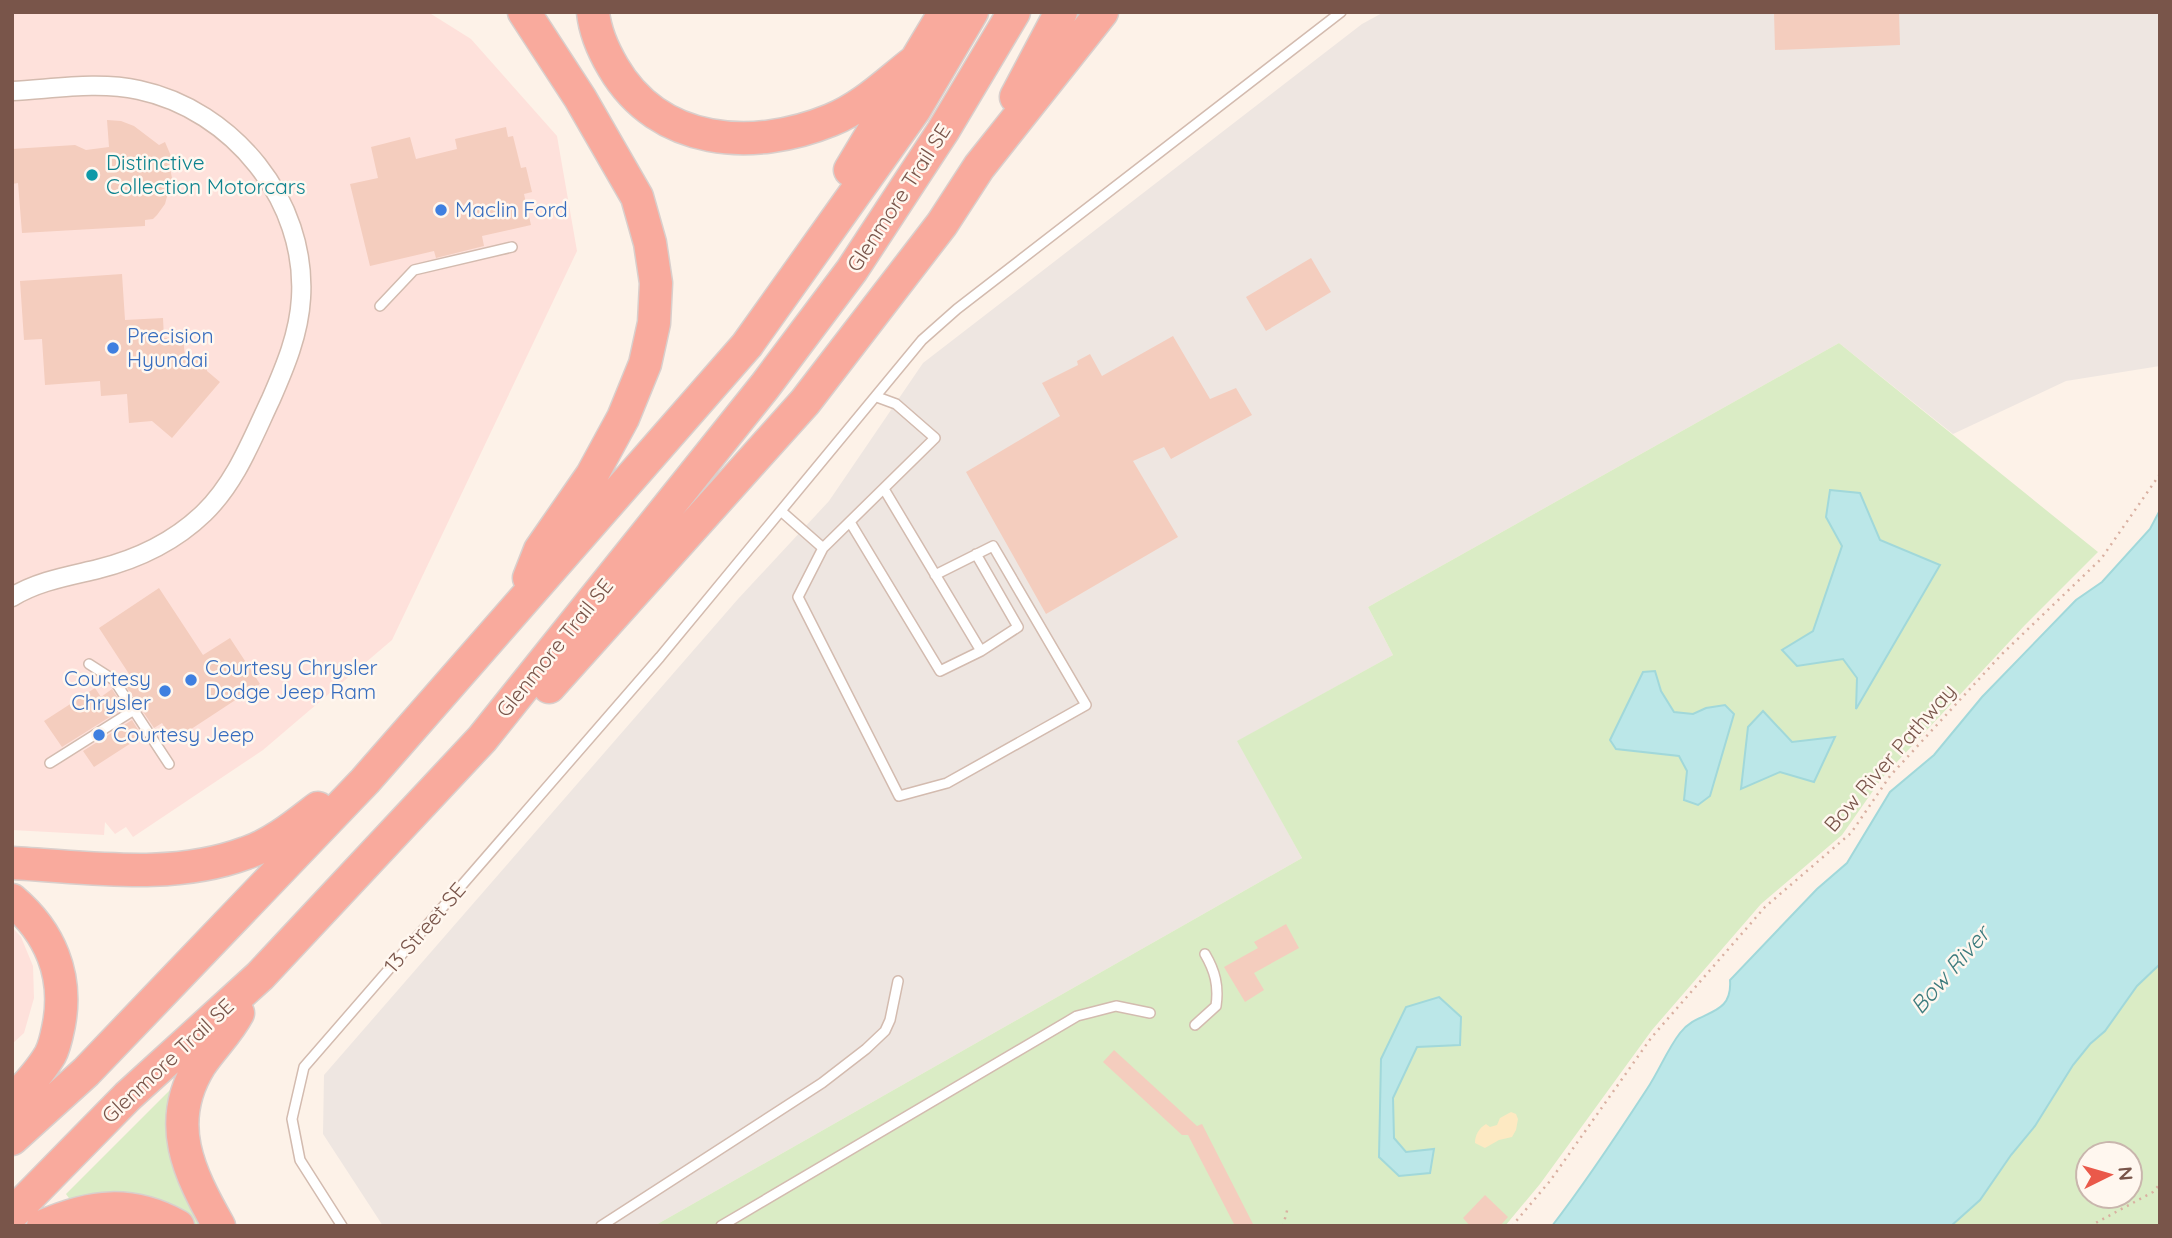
<svg xmlns="http://www.w3.org/2000/svg" width="2172" height="1238" viewBox="0 0 2172 1238" font-family="Quicksand,sans-serif">
  <rect width="100%" height="100%" fill="#fdf2e8"/>
  <path fill="#fee1db" d="M12 12H428L471 39 557 136 577 251 392 640 263 750 133 837 126 827 115 834 105 822 104 835 12 830Z
    M12 927 21 937 33 966 34 998 24 1033 12 1044Z"/>
  <path fill="#eee6e1" d="M1384 12H2160V366L2066 381 1953 434 1839 343 1368 607 1393 655 1238 741 1302 858 654 1226H383L323 1134 324 1075 738 599 829 501 923 363 1362 24Z"/>
  <path fill="#daecc5" fill-rule="evenodd" d="M1839 343 2098 552 2025 625 1882 778 1842 835 1761 904 1652 1030 1540 1184 1505 1226H654L1302 858 1237 741 1393 655 1368 607Z
    M2160 964V1226H1951L1980 1200 2011 1155 2035 1126 2073 1065 2090 1044 2105 1031 2137 986ZM2088 1154H2130V1196H2088Z
    M171 1089 178 1093 204 1226H195L183 1216 71 1201 66 1194Z"/>
  <path fill="#fde9c2" d="M1511 1112 1516 1114 1518 1119 1516 1130 1512 1137 1499 1140 1485 1148 1475 1143C1475 1135 1479 1128 1486 1124L1490 1127 1497 1125 1500 1118Z"/>
  <path fill="#bbe7e8" stroke="#a1d8da" stroke-width="2" d="M1830 490 1860 493 1880 540 1940 565 1856 709 1857 678 1843 659 1797 666 1782 650 1813 631 1842 546 1826 517Z
    M2160 510V964L2137 986 2105 1031 2090 1044 2073 1065 2035 1126 2011 1155 1980 1200 1951 1226H1552C1586 1182 1617 1135 1647 1089 1659 1071 1667 1050 1680 1033 1698 1009 1733 1018 1730 980L1817 889 1847 863 1890 792 1934 755 1982 697 2076 600 2102 582 2150 529Z
    M1655 671 1661 691 1674 712 1693 714 1706 708 1725 705 1734 714 1710 796 1698 805 1684 800 1687 771 1679 756 1616 749 1610 740 1643 672Z
    M1763 711 1792 742 1835 737 1814 782 1780 772 1741 789 1748 727Z
    M1439 997 1461 1017 1460 1045 1417 1047 1393 1098 1394 1138 1406 1152 1434 1149 1430 1173 1399 1176 1379 1157 1381 1059 1406 1007Z"/>
  <path fill="#f4cdbe" d="M1774 12H1899L1900 45 1775 50Z
    M107 120 121 121 134 126 159 145 165 142 171 156 168 158 172 178 165 204 157 215 153 219 145 220V226L22 233 18 183 12 184V149L75 145 86 150 109 147Z
    M506 127 508 137 513 136 521 168 526 167 532 192 524 194 531 225 482 236 484 246 436 258 434 251 370 266 350 184 378 178 371 147 410 137 416 159 457 149 455 139Z
    M1311 258 1331 292 1266 331 1246 297Z
    M122 274 125 320 163 318 164 338 183 337 185 357 206 356 207 371 220 382 172 438 152 421 129 423 127 394 101 396 100 381 45 385 42 339 24 340 20 281Z
    M1173 336 1210 399 1236 388 1252 415 1171 459 1164 447 1133 461 1178 537 1046 614 966 472 1060 416 1042 383 1078 365 1077 361 1090 354 1102 376Z
    M159 588 203 655 230 638 260 684 173 741 162 723 154 728 123 682 131 677 99 628Z
    M95 688 101 697 112 689 124 708 62 747 44 721Z
    M132 720 142 736 94 767 83 751Z
    M1286 924 1299 948 1254 973 1264 990 1245 1002 1224 967 1258 948 1254 942Z
    M1114 1050 1197 1126 1202 1124 1254 1226H1235L1188 1135H1182L1103 1062Z
    M1485 1195 1508 1217 1500 1226H1470L1463 1218Z"/>
  <g fill="none" stroke-linecap="round" stroke-linejoin="round">
    <defs>
      <path id="lane" d="M380 306 414 270 512 247
        M877 397 896 404 935 438 823 548 798 597 899 796 947 783 1086 705 993 546 935 575
        M884 489 981 651 1018 627 976 554
        M781 511 823 548
        M850 522 940 671 981 651
        M89 664 114 680 169 764
        M50 763 134 710
        M1195 1025 1216 1006C1219 986 1215 971 1205 954
        M342 1226 300 1160 292 1119 304 1067 660 657 922 340 957 309 1341 12
        M601 1226 822 1083 866 1049 885 1031 890 1020 898 981
        M721 1226 1077 1016 1116 1006 1150 1013"/>
      <path id="street" d="M12 91C53 89 98 81 139 90 233 110 307 201 301 298 299 334 285 367 271 399 252 439 236 482 204 513 174 542 138 559 98 569 69 576 38 581 12 597"/>
      <path id="highway" d="M524 12 580 98 637 197 650 243 656 283 654 323 645 364 623 418 592 475 540 550 529 578
        M593 12C595 32 603 50 613 67 659 146 753 152 831 120 863 107 887 83 914 62
        M1016 97 1061 12
        M850 170 945 12
        M549 687 805 402 942 224 979 167 1102 12
        M12 863C90 867 171 881 246 853 273 844 296 825 318 808
        M12 900C50 932 68 975 59 1024 57 1034 55 1046 50 1055 40 1072 26 1087 12 1101
        M12 1139 86 1072 365 781 747 345 915 109 972 12
        M12 1214 128 1096 260 976 482 739 765 386 852 270 943 131 1014 12
        M43 1226C91 1205 131 1200 178 1226
        M219 1226C189 1173 164 1123 200 1065 212 1047 228 1032 238 1013"/>
    </defs>
    <use href="#lane" stroke="#d3bbaf" stroke-width="12"/>
    <use href="#street" stroke="#d3bbaf" stroke-width="21"/>
    <use href="#highway" stroke="#d9cfcc" stroke-width="35"/>
    <path stroke="#d9b0a1" stroke-width="2.5" stroke-dasharray="2 5" stroke-linecap="butt" d="M1283 1226 1288 1207
      M1512 1226 1550 1181 1651 1038 1765 907 1851 833 1890 776 2002 654 2101 559 2160 474
      M2090 1226 2153 1192 2160 1184"/>
    <use href="#lane" stroke="#fff" stroke-width="9"/>
    <use href="#street" stroke="#fff" stroke-width="18"/>
    <use href="#highway" stroke="#f9aa9d" stroke-width="32"/>
  </g>
  <circle fill="#0f9aa8" stroke="#fff7ef" stroke-width="2.5" cx="92" cy="175" r="7"/>
  <g fill="#3f7fe0" stroke="#fff7ef" stroke-width="2.5">
    <circle cx="441" cy="210" r="7"/>
    <circle cx="113" cy="348" r="7"/>
    <circle cx="191" cy="680" r="7"/>
    <circle cx="165" cy="691" r="7"/>
    <circle cx="99" cy="735" r="7"/>
  </g>
  <g text-anchor="middle" stroke-width="5" stroke-linejoin="round" paint-order="stroke">
    <g font-size="21" fill="#0d838f" stroke="#fff7ef" text-anchor="start">
      <text x="106" y="170">Distinctive<tspan x="106" dy="24">Collection Motorcars</tspan></text>
    </g>
    <g font-size="21" fill="#79554a" stroke="#fff7ef">
      <text transform="translate(899 198) rotate(-57)" y="7">Glenmore Trail SE</text>
      <text transform="translate(555 648) rotate(-51)" y="7">Glenmore Trail SE</text>
      <text transform="translate(1890 758) rotate(-49)" y="7">Bow River Pathway</text>
      <text transform="translate(425 928) rotate(-49)" y="7">13 Street SE</text>
      <text transform="translate(168 1061) rotate(-43)" y="7">Glenmore Trail SE</text>
    </g>
    <g font-size="21" fill="#366cbe" stroke="#fff7ef" text-anchor="start">
      <text x="455" y="217">Maclin Ford</text>
      <text x="127" y="343">Precision<tspan x="127" dy="24">Hyundai</tspan></text>
      <text x="205" y="675">Courtesy Chrysler<tspan x="205" dy="24">Dodge Jeep Ram</tspan></text>
      <text x="151" y="686" text-anchor="end">Courtesy<tspan x="151" dy="24">Chrysler</tspan></text>
      <text x="113" y="742">Courtesy Jeep</text>
    </g>
    <g font-size="23" font-style="italic" fill="#3d7c7e" stroke="#fff7ef">
      <text transform="translate(1950 970) rotate(-49)" y="8">Bow River</text>
    </g>
  </g>
  <rect width="2172" height="1238" fill="none" stroke="#79554a" stroke-width="28"/>
  <g transform="translate(2109 1175) rotate(85)"><circle r="33" fill="#fff7ef" stroke="#c9b6ad" stroke-width="2"/>
  <path d="M0-5L12 26L0 18L-12 26Z" fill="#ea594a"/>
  <text y="-10" font-size="19" font-weight="bold" text-anchor="middle" fill="#79554a">N</text>
  </g>
</svg>
